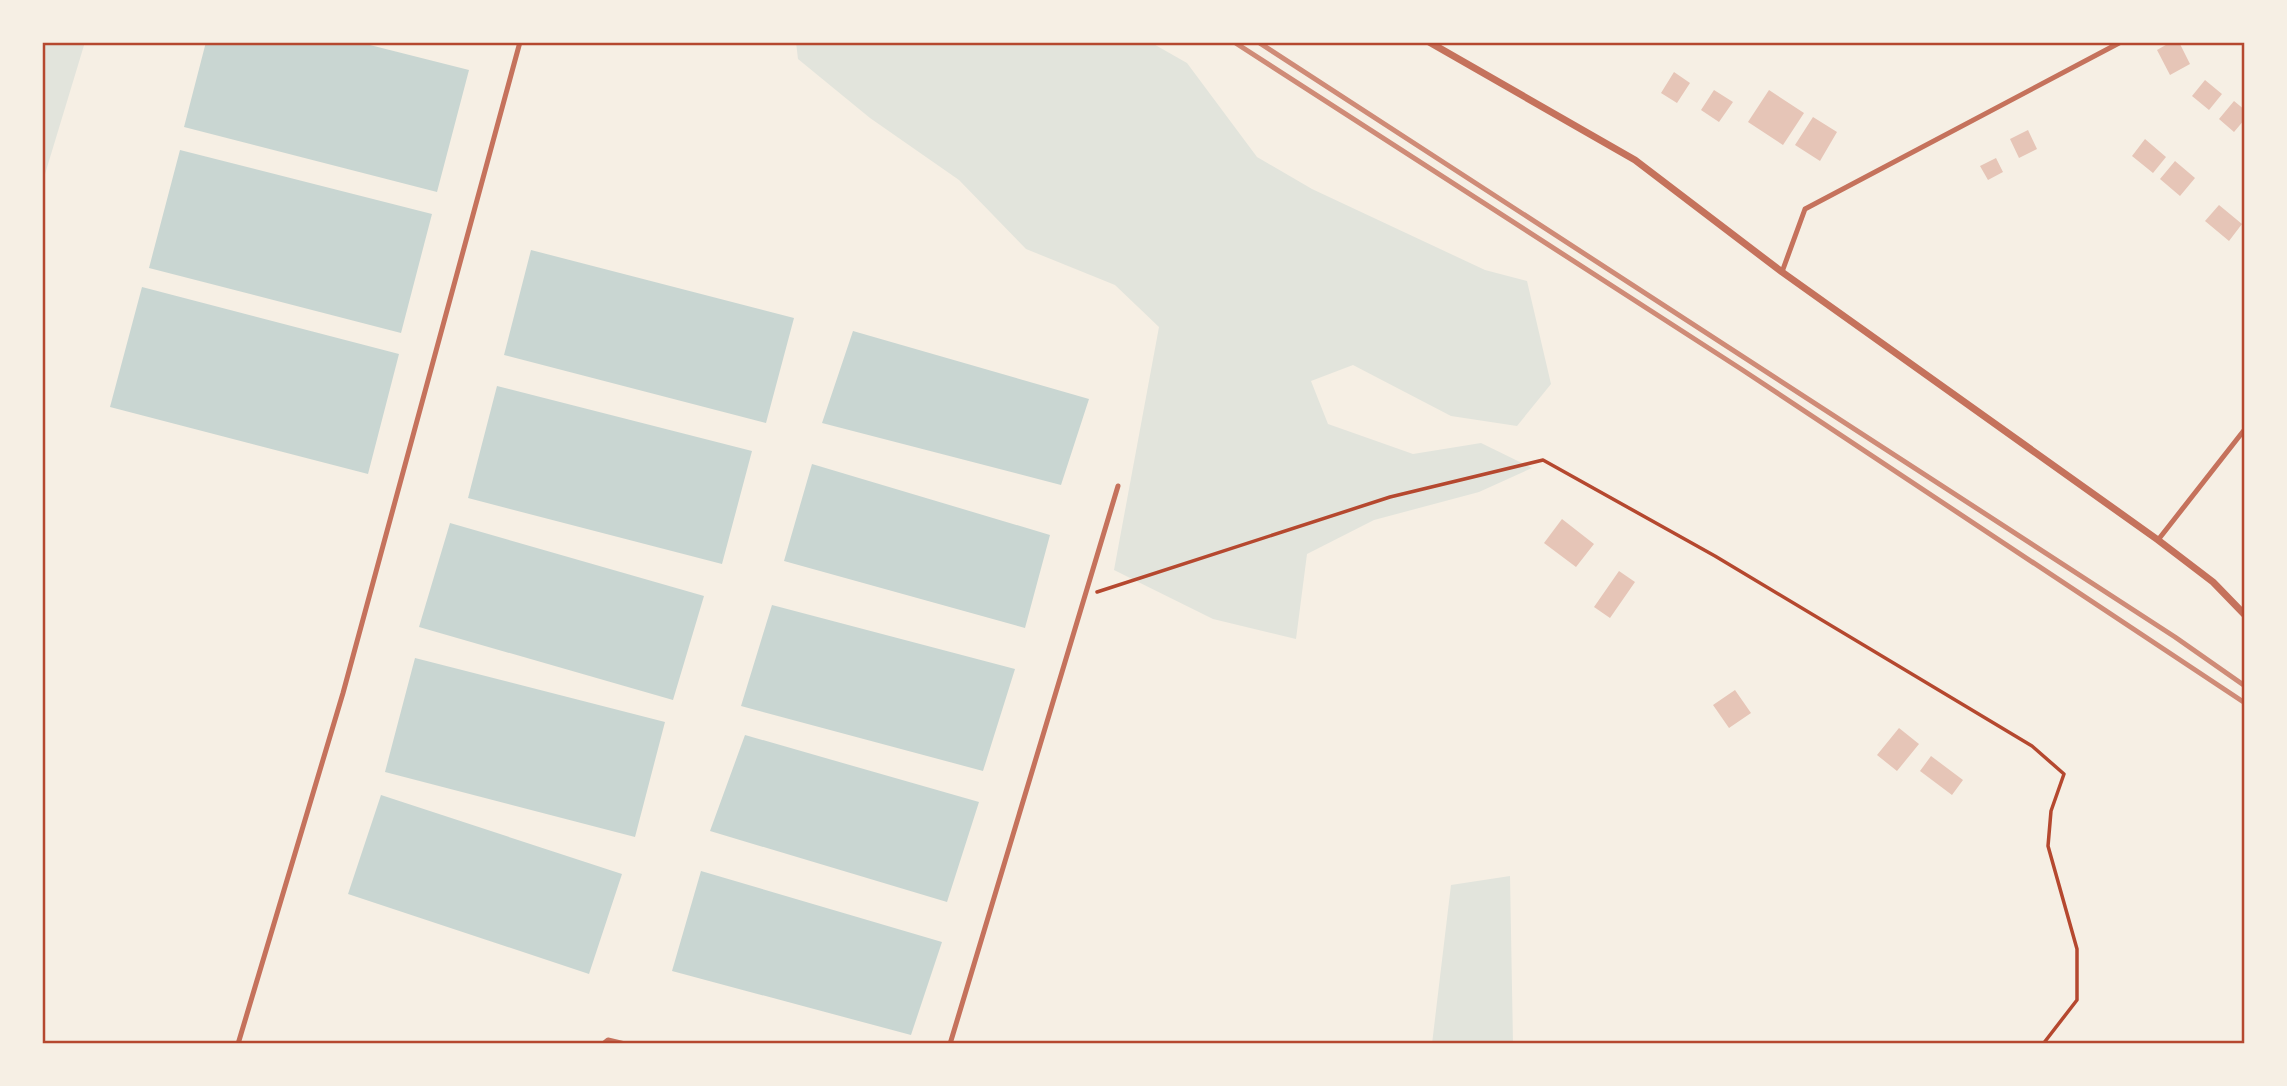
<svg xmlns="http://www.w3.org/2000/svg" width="2287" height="1086" viewBox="0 0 2287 1086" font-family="'Sofia Sans Condensed',sans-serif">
  <rect width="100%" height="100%" fill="#f6efe4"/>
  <path fill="#e2e4dc" d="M42 42H85L42 184Z
    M796 42H1150L1187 63 1257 157 1312 189 1485 270 1527 281 1551 384 1517 426 1451 416 1353 365 1311 381 1328 424 1413 454 1481 443 1532 468 1479 492 1374 520 1307 554 1296 639 1213 619 1114 570 1159 327 1115 285 1026 249 959 180 870 118 798 59Z
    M1510 876 1513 1044H1432L1451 885Z"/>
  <path fill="#c9d6d2" d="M206 42H358L469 70 437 192 184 127Z
    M180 150 432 214 401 333 149 268Z
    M531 250 794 318 766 423 504 355Z
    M142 287 399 354 368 474 110 407Z
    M853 331 1089 399 1061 485 822 423Z
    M497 386 752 451 722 564 468 498Z
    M812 464 1050 535 1025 628 784 561Z
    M450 523 704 596 673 700 419 627Z
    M772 605 1015 669 983 771 741 706Z
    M415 658 665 722 635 837 385 772Z
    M745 735 979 802 947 902 710 831Z
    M381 795 622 874 589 974 348 894Z
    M701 871 942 942 911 1035 672 971Z"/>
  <path fill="#e6c5b7" d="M2171 42H2179L2190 64 2170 75 2157 50Z
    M1674 72 1690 83 1677 103 1661 93Z
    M2205 80 2222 94 2209 110 2192 96Z
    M1714 90 1733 102 1719 122 1701 110Z
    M1769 90 1804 113 1783 145 1748 122Z
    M2234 101 2245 110V119L2234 132 2219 119Z
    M1813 117 1837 132 1820 161 1795 145Z
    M2028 130 2037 149 2019 158 2010 139Z
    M2145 139 2166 157 2153 173 2132 156Z
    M1996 158 2003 172 1988 180 1980 166Z
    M2175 161 2195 178 2180 196 2160 179Z
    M2219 205 2242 224 2229 241 2205 221Z
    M1562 519 1594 544 1576 567 1544 543Z
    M1619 571 1635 582 1610 618 1594 607Z
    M1735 690 1751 713 1729 728 1713 705Z
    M1899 728 1919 744 1897 771 1877 755Z
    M1931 756 1963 780 1952 795 1920 771Z"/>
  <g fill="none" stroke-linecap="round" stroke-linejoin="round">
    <path stroke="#b5482f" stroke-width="3.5" d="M1097 592 1390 497 1543 460 1715 556 2032 746 2064 774 2051 811 2048 846 2077 949V1000L2043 1044"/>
    <path stroke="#c5725c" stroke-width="5" d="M1782 272 1805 209 2121 42
      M2158 540 2245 429
      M238 1044 343 693 520 42
      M603 1044 608 1040 625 1044
      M950 1044 1118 486"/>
    <path stroke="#c5725c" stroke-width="7" d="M1429 42 1635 160 1782 272 2158 540 2213 582 2245 615"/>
    <path stroke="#cf8b77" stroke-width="5" d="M1234 42 1741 369 2245 703
      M1258 42 2175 637 2245 686"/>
  </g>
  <rect width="2287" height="1086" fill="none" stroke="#f6efe4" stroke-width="88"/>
  <rect x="44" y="44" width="2199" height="998" fill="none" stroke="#b5482f" stroke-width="2.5"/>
</svg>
